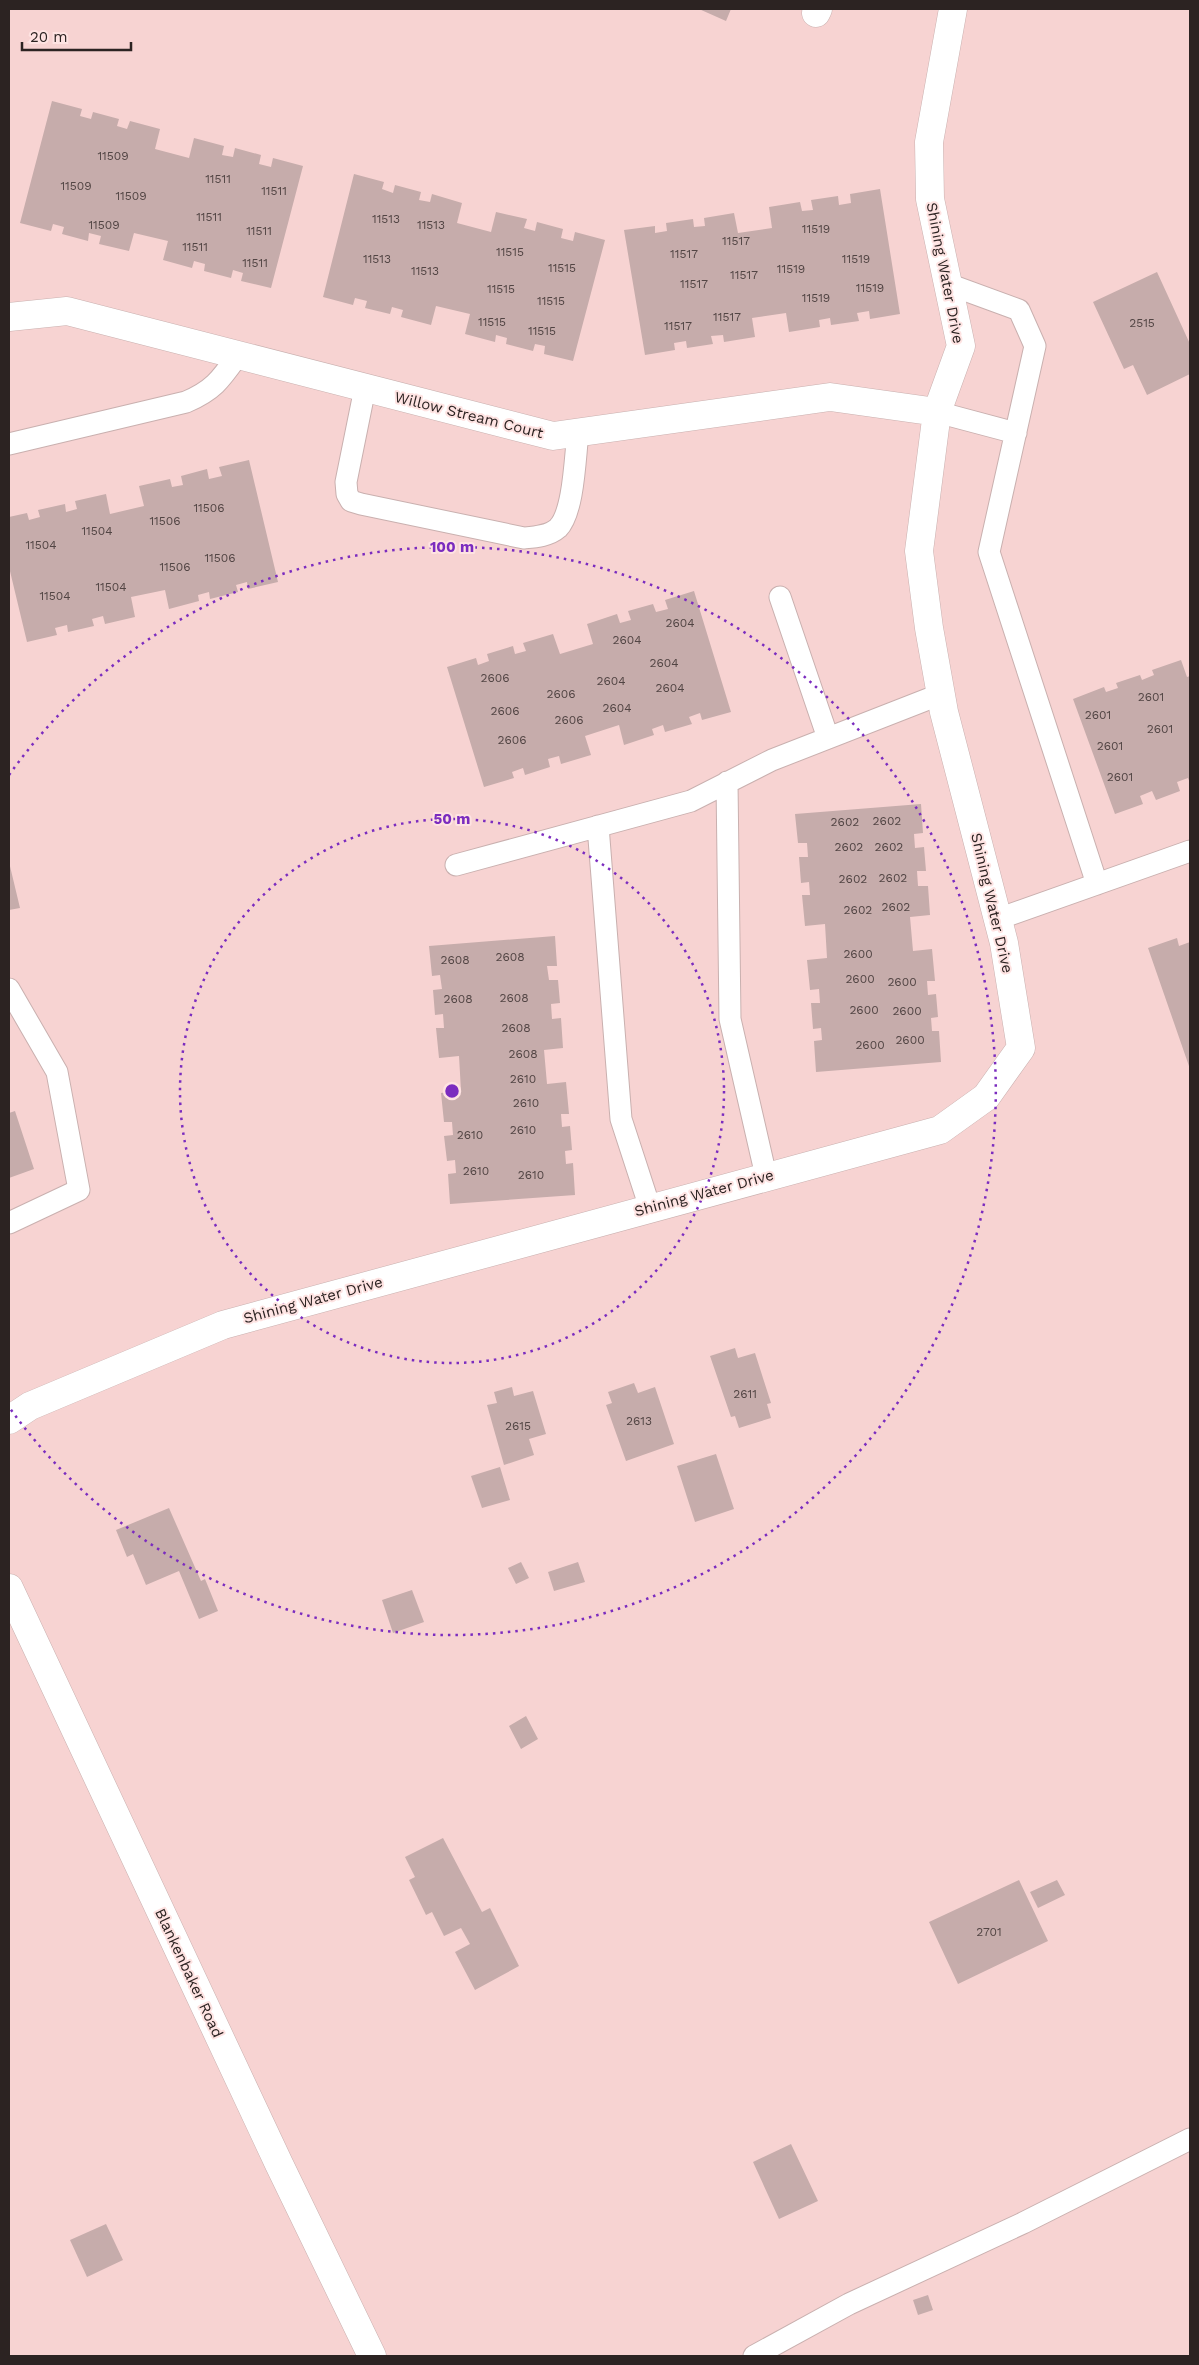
<svg xmlns="http://www.w3.org/2000/svg" width="1199" height="2365" viewBox="0 0 1199 2365" font-family="'Work Sans',sans-serif">
  <rect width="100%" height="100%" fill="#fee3e2"/>
  <path fill="#f7d3d2" d="M9 9H1190V2356H9Z"/>
  <path fill="#c6acab" d="M699 9H731L726 21Z
    M52 101 82 109 80 116 91 119 93 112 119 119 117 126 127 129 130 121 160 129 155 149 189 158 194 138 224 146 222 155 233 157 235 148 261 155 259 164 271 167 273 158 303 166 271 288 241 281 243 273 233 270 231 278 204 271 205 264 194 261 192 268 163 260 168 241 134 233 129 251 99 244 101 236 89 233 88 241 62 234 64 227 53 224 51 231 20 223Z
    M354 174 384 182 382 189 393 193 395 185 421 192 419 200 430 202 432 194 462 203 457 223 491 232 496 212 527 219 524 228 535 231 537 222 563 229 561 238 573 241 575 232 605 240 573 361 544 354 545 346 535 344 533 351 506 344 507 338 496 335 495 342 465 334 470 314 436 306 431 325 401 317 403 310 392 307 390 314 365 308 367 301 355 298 353 305 323 297Z
    M880 189 900 314 870 319 869 311 857 313 859 321 831 325 830 318 819 320 820 327 789 332 786 313 752 318 755 337 724 342 723 335 711 336 713 344 687 348 686 341 674 343 675 350 645 355 624 230 655 226V233L667 231 666 223 693 219 694 227 705 226 704 218 734 213 738 233 772 228 769 207 800 202 802 211 813 210 811 200 838 196 839 205 851 203 850 194Z
    M1157 272 1190 344V374L1147 395 1133 365 1124 369 1093 302Z
    M249 460 278 582 248 589 247 582 236 585 238 592 210 599 209 592 198 595 199 601 169 609 165 590 131 597 135 617 105 624 103 616 92 619 94 626 68 632 67 625 55 628 57 635 27 642 9 567V517L27 513 29 520 40 517 38 510 65 504 66 512 77 509 75 501 106 494 110 514 144 506 139 486 170 479 172 487 183 485 181 476 207 469 209 479 222 476 219 467Z
    M694 591 731 712 702 720 700 713 689 717 692 724 665 732 663 725 652 729 654 735 624 745 619 725 585 736 591 755 561 764 559 756 548 759 550 767 525 775 523 768 512 772 514 778 484 787 447 667 476 658 478 665 489 661 487 654 513 646 515 654 526 651 523 643 553 634 560 654 593 644 587 624 617 614 620 623 631 620 628 611 653 604 656 612 668 609 665 600Z
    M1181 660 1187 677 1190 676V783L1188 778 1177 782 1180 791 1156 800 1152 791 1140 796 1143 804 1115 814 1073 699 1104 687 1106 692 1118 688 1116 683 1140 675 1142 680 1154 675 1152 670Z
    M921 804 923 833 914 834 915 848 924 847 926 871H917L918 886H928L930 915 910 917 913 951 932 949 935 981H927L928 995 936 994 938 1017 931 1018 932 1031H939L941 1062 816 1072 814 1041 822 1040 821 1028 813 1029 811 1003H820L819 989 810 990 807 960 827 958 825 924 805 926 802 895H810L809 882 801 883 799 857H808L807 843H798L795 814Z
    M9 862 20 908 9 910Z
    M555 936 557 966H547L549 980H558L560 1003 551 1004 552 1019 561 1018 563 1048 544 1050 547 1084 566 1082 569 1114H561L562 1127 570 1126 572 1150 565 1151 566 1164 573 1163 575 1195 450 1204 448 1174 456 1173 455 1160 447 1161 444 1136 453 1135 452 1122H444L441 1093 461 1091 459 1056 439 1058 436 1028H444L443 1014 435 1015 433 990 442 989 440 975 432 976 429 946Z
    M1177 938 1179 946 1190 942V1069L1148 948Z
    M15 1111 34 1169 9 1178V1113Z
    M735 1348 738 1358 755 1353 771 1403 767 1404 771 1418 739 1428 735 1416 731 1417 710 1356Z
    M634 1383 638 1393 655 1387 674 1444 626 1461 606 1405 612 1403 608 1392Z
    M512 1387 514 1396 533 1391 546 1434 529 1439 534 1455 504 1465 487 1405 497 1403 494 1392Z
    M716 1454 734 1509 695 1522 677 1466Z
    M500 1467 510 1500 482 1508 471 1476Z
    M169 1508 201 1581 205 1579 218 1611 199 1619 179 1571 146 1585 133 1554 127 1557 116 1530Z
    M521 1562 529 1578 516 1584 508 1568Z
    M578 1562 585 1582 554 1591 548 1572Z
    M412 1590 424 1622 393 1633 382 1600Z
    M526 1716 538 1739 521 1749 509 1726Z
    M443 1838 482 1912 490 1908 519 1966 475 1990 455 1952 470 1944 461 1928 444 1936 432 1912 426 1915 409 1880 415 1877 405 1857Z
    M1019 1880 1048 1941 958 1984 929 1922Z
    M1057 1880 1065 1895 1038 1908 1030 1892Z
    M791 2144 818 2201 779 2219 753 2162Z
    M106 2224 123 2260 87 2277 70 2240Z
    M928 2295 933 2310 918 2315 913 2300Z"/>
  <g fill="none" stroke-linecap="round" stroke-linejoin="round">
    <defs>
      <path id="service" d="M948 284 1019 310 1035 346 989 552 1097 884
        M365 388 346 482 347 494 351 501 361 504 524 538C535 537 549 536 558 528 574 512 575 456 578 433
        M937 412 1016 433
        M9 444 186 402C214 390 221 379 238 355
        M780 597 828 738
        M727 782 730 1019 766 1176
        M598 826 621 1119 650 1208
        M456 865 691 801 772 760 941 694
        M998 919 1190 851
        M9 989 57 1072 79 1190 9 1223
        M754 2356 849 2304 1023 2223 1190 2139"/>
      <path id="minor" d="M816 13 818 9
        M9 317 67 311 553 436 830 397 937 412
        M9 1420 30 1406 223 1325 940 1130 986 1097 1021 1048 1004 943 944 712 929 628 919 551 937 412 961 346 930 199 929 142 953 9
        M9 1588 279 2164 372 2356"/>
    </defs>
    <use href="#service" stroke="#c9b0af" stroke-width="23"/>
    <use href="#minor" stroke="#c9b0af" stroke-width="29"/>
    <use href="#service" stroke="#fff" stroke-width="21"/>
    <use href="#minor" stroke="#fff" stroke-width="28"/>
  </g>
  <g fill="none" stroke="#7b2cbf" stroke-width="2.5" stroke-dasharray="2.5 5">
    <circle cx="452" cy="1091" r="272"/>
    <path d="M9 775A544 544 0 1 1 9 1407"/>
  </g>
  <g text-anchor="middle" stroke-width="4" stroke-linejoin="round" paint-order="stroke">
    <g font-size="12" fill="#524544">
      <text x="113" y="160">11509</text>
      <text x="218" y="183">11511</text>
      <text x="76" y="190">11509</text>
      <text x="274" y="195">11511</text>
      <text x="131" y="200">11509</text>
      <text x="209" y="221">11511</text>
      <text x="386" y="223">11513</text>
      <text x="104" y="229">11509</text>
      <text x="431" y="229">11513</text>
      <text x="816" y="233">11519</text>
      <text x="259" y="235">11511</text>
      <text x="736" y="245">11517</text>
      <text x="195" y="251">11511</text>
      <text x="510" y="256">11515</text>
      <text x="684" y="258">11517</text>
      <text x="377" y="263">11513</text>
      <text x="856" y="263">11519</text>
      <text x="255" y="267">11511</text>
      <text x="562" y="272">11515</text>
      <text x="791" y="273">11519</text>
      <text x="425" y="275">11513</text>
      <text x="744" y="279">11517</text>
      <text x="694" y="288">11517</text>
      <text x="870" y="292">11519</text>
      <text x="501" y="293">11515</text>
      <text x="816" y="302">11519</text>
      <text x="551" y="305">11515</text>
      <text x="727" y="321">11517</text>
      <text x="492" y="326">11515</text>
      <text x="1142" y="327">2515</text>
      <text x="678" y="330">11517</text>
      <text x="542" y="335">11515</text>
      <text x="209" y="512">11506</text>
      <text x="165" y="525">11506</text>
      <text x="97" y="535">11504</text>
      <text x="41" y="549">11504</text>
      <text x="220" y="562">11506</text>
      <text x="175" y="571">11506</text>
      <text x="111" y="591">11504</text>
      <text x="55" y="600">11504</text>
      <text x="680" y="627">2604</text>
      <text x="627" y="644">2604</text>
      <text x="664" y="667">2604</text>
      <text x="495" y="682">2606</text>
      <text x="611" y="685">2604</text>
      <text x="670" y="692">2604</text>
      <text x="561" y="698">2606</text>
      <text x="1151" y="701">2601</text>
      <text x="617" y="712">2604</text>
      <text x="505" y="715">2606</text>
      <text x="1098" y="719">2601</text>
      <text x="569" y="724">2606</text>
      <text x="1160" y="733">2601</text>
      <text x="512" y="744">2606</text>
      <text x="1110" y="750">2601</text>
      <text x="1120" y="781">2601</text>
      <text x="887" y="825">2602</text>
      <text x="845" y="826">2602</text>
      <text x="849" y="851">2602</text>
      <text x="889" y="851">2602</text>
      <text x="893" y="882">2602</text>
      <text x="853" y="883">2602</text>
      <text x="896" y="911">2602</text>
      <text x="858" y="914">2602</text>
      <text x="858" y="958">2600</text>
      <text x="510" y="961">2608</text>
      <text x="455" y="964">2608</text>
      <text x="860" y="983">2600</text>
      <text x="902" y="986">2600</text>
      <text x="514" y="1002">2608</text>
      <text x="458" y="1003">2608</text>
      <text x="864" y="1014">2600</text>
      <text x="907" y="1015">2600</text>
      <text x="516" y="1032">2608</text>
      <text x="910" y="1044">2600</text>
      <text x="870" y="1049">2600</text>
      <text x="523" y="1058">2608</text>
      <text x="523" y="1083">2610</text>
      <text x="526" y="1107">2610</text>
      <text x="523" y="1134">2610</text>
      <text x="470" y="1139">2610</text>
      <text x="476" y="1175">2610</text>
      <text x="531" y="1179">2610</text>
      <text x="745" y="1398">2611</text>
      <text x="639" y="1425">2613</text>
      <text x="518" y="1430">2615</text>
      <text x="989" y="1936">2701</text>
    </g>
    <g font-size="15" fill="#2c2322" stroke="#fee3e2">
      <text transform="translate(945 273) rotate(79)" y="5">Shining Water Drive</text>
      <text transform="translate(469 415) rotate(14)" y="5">Willow Stream Court</text>
      <text transform="translate(992 903) rotate(77)" y="5">Shining Water Drive</text>
      <text transform="translate(704 1193) rotate(-15)" y="5">Shining Water Drive</text>
      <text transform="translate(313 1300) rotate(-15)" y="5">Shining Water Drive</text>
      <text transform="translate(189 1973) rotate(65)" y="5">Blankenbaker Road</text>
    </g>
  </g>
  <circle cx="452" cy="1091" r="8" fill="#7b2cbf" stroke="#fee3e2" stroke-width="2.5"/>
  <g font-size="15" text-anchor="middle" font-weight="bold" fill="#7b2cbf" stroke="#fee3e2" stroke-width="4" stroke-linejoin="round" paint-order="stroke">
    <text x="452" y="552">100 m</text>
    <text x="452" y="824">50 m</text>
  </g>
  <rect width="1199" height="2365" fill="none" stroke="#2c2322" stroke-width="20"/>
  <path d="M22 42v8h109v-8" fill="none" stroke="#2c2322" stroke-width="2.5"/>
  <text x="30" y="42" font-size="15" fill="#2c2322" stroke="#fee3e2" stroke-width="4" paint-order="stroke">20 m</text>
</svg>
